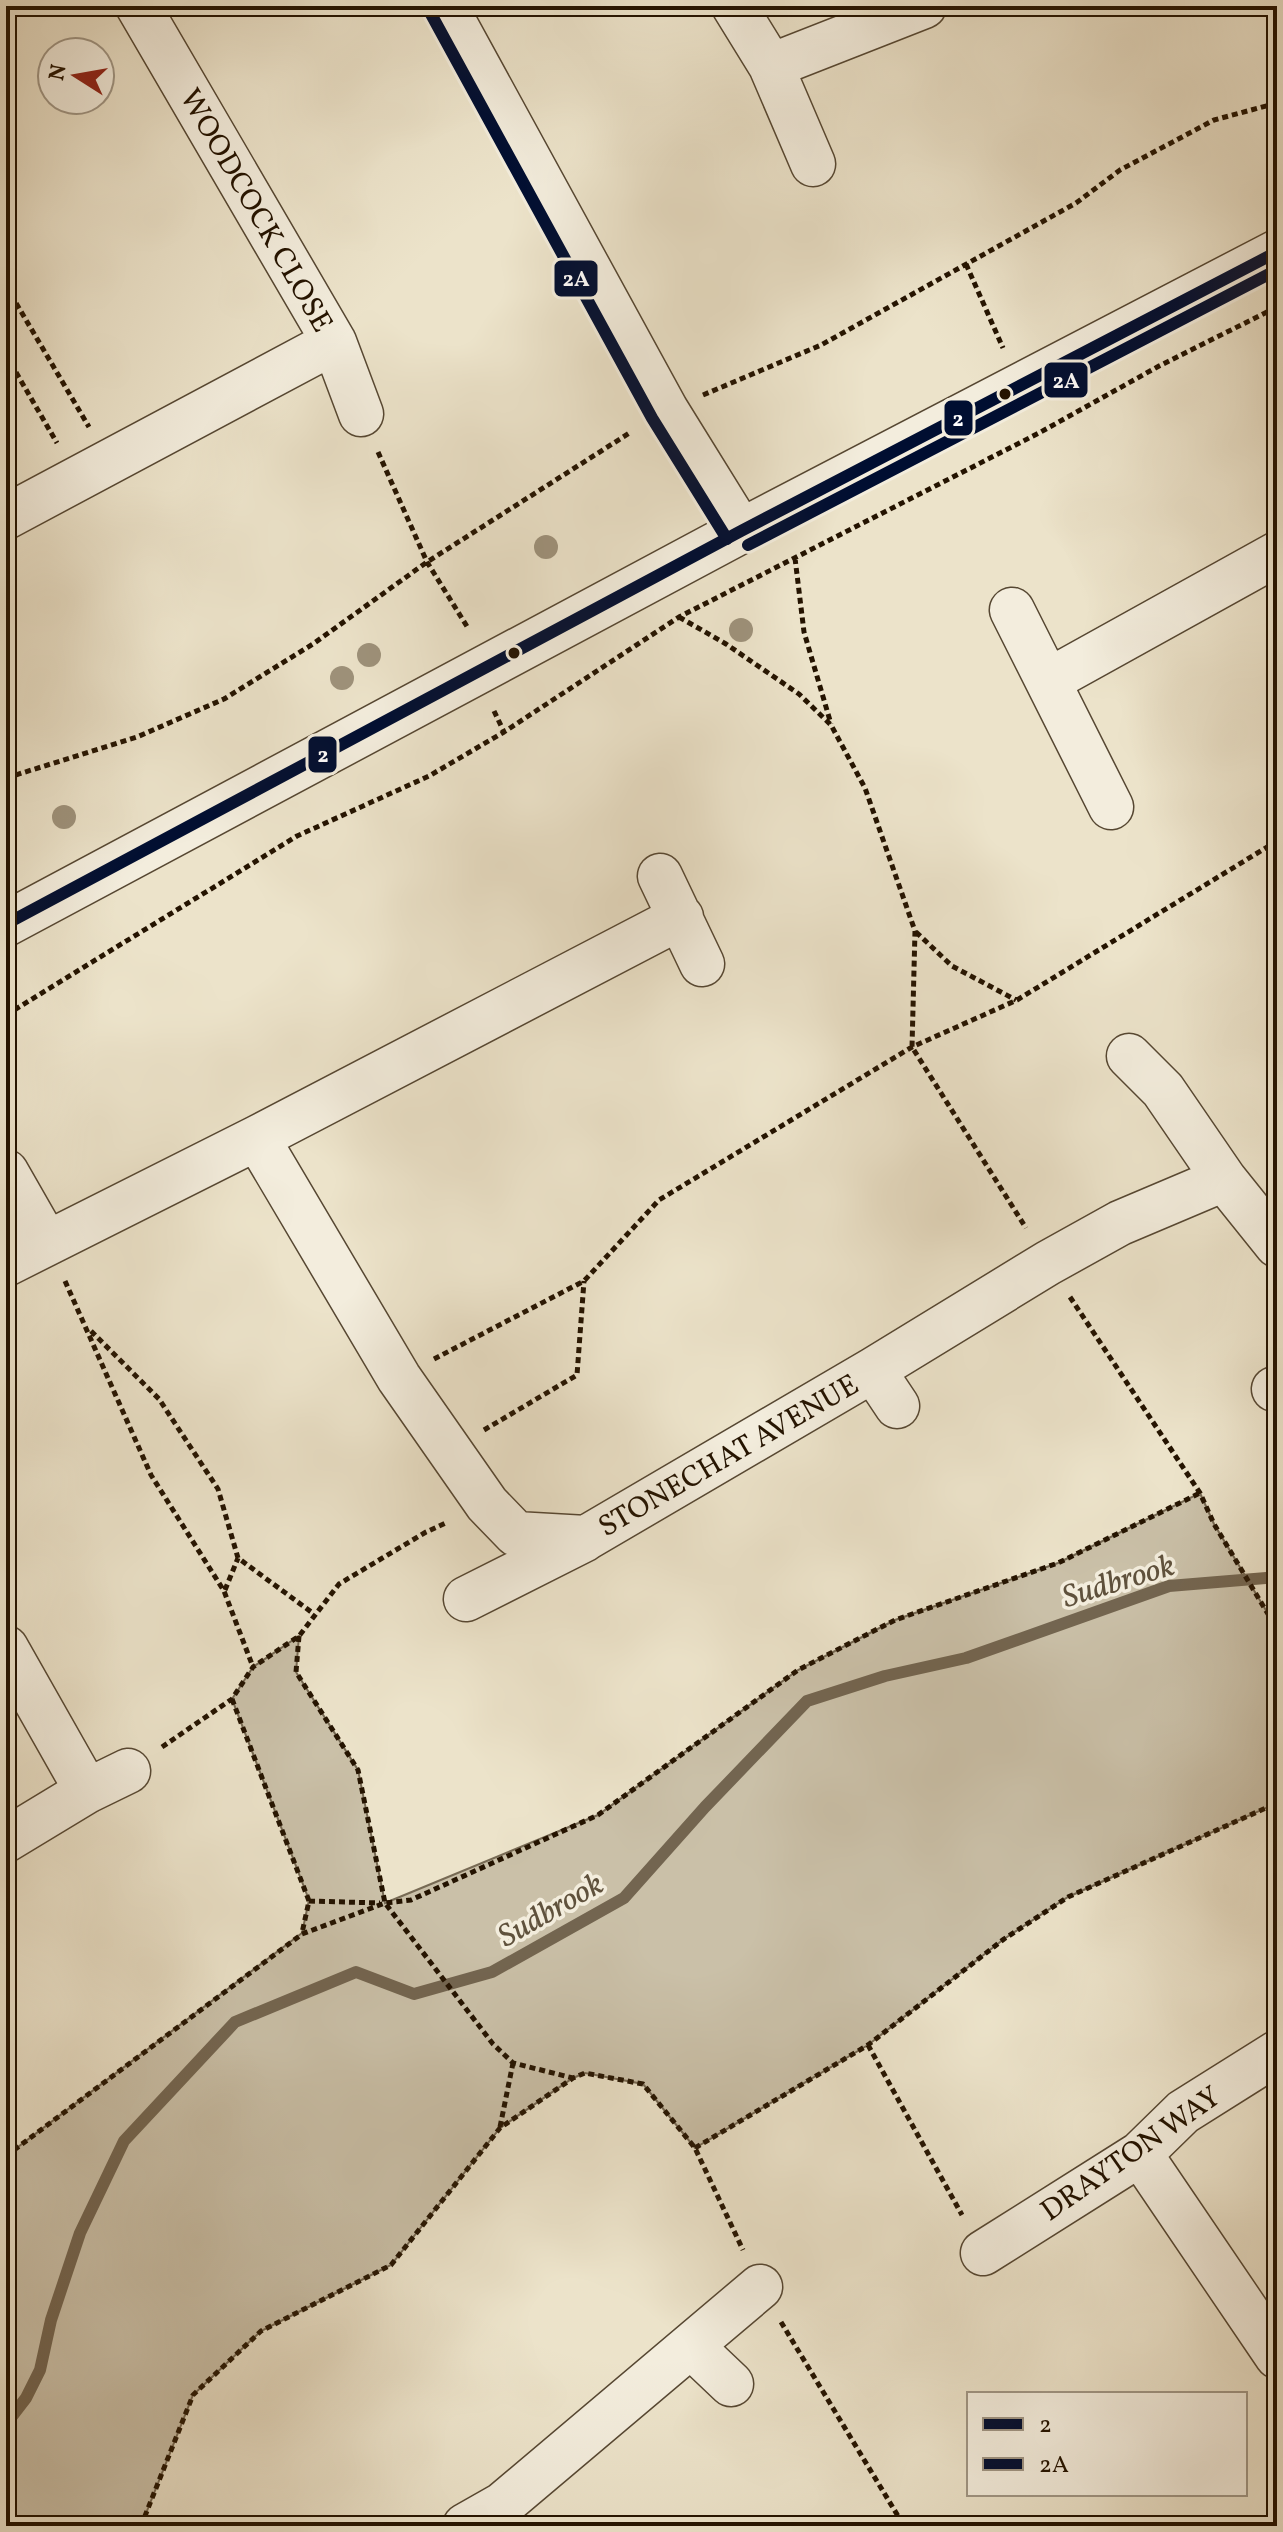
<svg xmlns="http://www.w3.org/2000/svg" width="1283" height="2532" viewBox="0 0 1283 2532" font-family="Vollkorn,serif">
  <rect width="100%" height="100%" fill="#ece3ca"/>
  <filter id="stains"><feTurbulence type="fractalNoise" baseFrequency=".0025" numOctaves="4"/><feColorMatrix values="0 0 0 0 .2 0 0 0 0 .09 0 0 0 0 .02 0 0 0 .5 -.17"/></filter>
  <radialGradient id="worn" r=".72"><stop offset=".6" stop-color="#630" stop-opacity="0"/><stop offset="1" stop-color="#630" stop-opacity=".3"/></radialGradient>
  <path fill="#cac0a8" stroke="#776a54" stroke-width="2" d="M1200 1493 1214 1524 1273 1622 1277 1618V1803L1068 1897 1004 1939 868 2045 695 2148 643 2084 585 2073 573 2078 500 2128 391 2265 261 2331 193 2395 141 2526H6V2156L302 1933 309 1900 232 1699 253 1667 299 1636 296 1672 358 1770 385 1903 598 1815 798 1670 895 1620 1058 1563Z"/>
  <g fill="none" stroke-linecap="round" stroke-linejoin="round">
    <path stroke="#736550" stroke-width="12" d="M6 2424 26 2398 40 2370 51 2320 80 2233 124 2141 235 2022 356 1972 414 1994 492 1972 624 1898 705 1807 807 1701 885 1676 966 1658 1169 1586 1277 1577"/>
    <defs>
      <path id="street" d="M445 6 666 410 741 531
        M734 6 771 66 924 6
        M771 66 813 164
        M334 342 361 414
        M6 517 334 342 138 6
        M1012 610 1111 807
        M1048 681 1277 554
        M660 876 702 964
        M6 924 741 531 1277 252
        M1129 1056 1163 1090 1224 1179 1277 1245
        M257 1138 399 1378 487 1504 516 1534 586 1538 873 1370 1048 1263 1120 1223 1224 1179
        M6 1172 46 1242
        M6 1264 257 1138 681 917
        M873 1370 897 1406
        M1274 1389 1277 1388
        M466 1599 585 1539
        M6 1648 87 1791
        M6 1840 87 1791 128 1771
        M1140 2154 1277 2356
        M983 2253 1140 2154 1183 2112 1277 2053
        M691 2346 731 2384
        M465 2526 502 2505 760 2287"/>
    </defs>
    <use href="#street" stroke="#564732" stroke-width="47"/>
    <path stroke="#241300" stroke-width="5" stroke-dasharray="6 4" stroke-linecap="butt" d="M966 264 1003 348
      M6 286 89 427
      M6 355 57 443
      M703 395 821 345 1076 203 1120 170 1214 120 1277 103
      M378 452 427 562 468 628
      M795 558 804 632 831 724
      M679 617 726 644 799 694 831 725 865 788 915 931 912 1047 1026 1228
      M494 711 504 732
      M6 778 137 737 224 699 313 644 427 562 631 432
      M916 932 952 966 1016 1000
      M6 1004 11 1013
      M6 1015 297 836 429 776 504 732 679 617 1039 433 1159 366 1277 307
      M65 1281 151 1475 224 1591 253 1667
      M1070 1297 1200 1493 1214 1524 1277 1629
      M91 1331 159 1399 218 1489 238 1558 314 1614
      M434 1359 584 1281 659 1200 912 1047 1017 1000 1277 841
      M484 1430 577 1375 584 1281
      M225 1590 238 1558
      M299 1636 296 1672 358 1770 385 1903 493 2044 513 2063 573 2078
      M232 1699 309 1901 302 1933
      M162 1747 232 1699 253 1667 299 1636 339 1584 426 1532 448 1522
      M309 1901 380 1903
      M868 2045 962 2215
      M500 2127 513 2063
      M695 2148 868 2045 1004 1939 1068 1897 1277 1803
      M6 2156 302 1934 385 1903 411 1900 598 1815 798 1670 895 1620 1058 1563 1200 1493
      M781 2322 904 2526
      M141 2526 193 2395 261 2331 391 2265 500 2128 573 2078 585 2073 643 2084 695 2148 743 2250"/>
    <use href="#street" stroke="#f3eddd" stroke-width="44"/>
    <defs>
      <path id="bus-1" d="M6 924 741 531 1277 252"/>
      <path id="bus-2" d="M431 14 652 418 727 539
        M748 545 1277 270"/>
    </defs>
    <use href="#bus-1" stroke="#f3eddd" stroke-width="18"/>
    <use href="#bus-2" stroke="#f3eddd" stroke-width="18"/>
    <use href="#bus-1" stroke="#000e31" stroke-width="12"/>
    <use href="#bus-2" stroke="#000e31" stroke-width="12"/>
  </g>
  <g fill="#9e927b">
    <circle cx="546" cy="547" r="12"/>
    <circle cx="741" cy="630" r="12"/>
    <circle cx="369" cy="655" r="12"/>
    <circle cx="342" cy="678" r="12"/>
    <circle cx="64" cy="817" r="12"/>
  </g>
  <g fill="#241300" stroke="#f3eddd" stroke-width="3">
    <circle cx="1005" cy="394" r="7"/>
    <circle cx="514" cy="653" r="7"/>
  </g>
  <g text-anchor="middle" stroke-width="7" stroke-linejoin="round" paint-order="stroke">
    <g font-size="30" fill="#241300" stroke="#f3eddd">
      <text transform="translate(257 210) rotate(60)" y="10">WOODCOCK CLOSE</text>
      <text transform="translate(728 1455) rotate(-30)" y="10">STONECHAT AVENUE</text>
      <text transform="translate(1130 2153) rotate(-35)" y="10">DRAYTON WAY</text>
    </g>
    <g font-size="32" font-style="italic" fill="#5f513c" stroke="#f3eddd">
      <text transform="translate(1118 1580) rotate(-17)" y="11">Sudbrook</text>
      <text transform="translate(550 1909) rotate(-30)" y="11">Sudbrook</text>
    </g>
  </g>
  <g stroke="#f3eddd" stroke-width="3">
    <rect x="553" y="259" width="46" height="39" rx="8" fill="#000e31"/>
    <rect x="1043" y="361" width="46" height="38" rx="8" fill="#000e31"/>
    <rect x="943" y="399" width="31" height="38" rx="8" fill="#000e31"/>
    <rect x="307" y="735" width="31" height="39" rx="8" fill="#000e31"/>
  </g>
  <g font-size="22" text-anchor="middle" font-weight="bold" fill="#fff">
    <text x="576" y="286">2A</text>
    <text x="1066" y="388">2A</text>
    <text x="958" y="426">2</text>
    <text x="323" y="762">2</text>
  </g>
  <rect width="1283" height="2532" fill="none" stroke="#ece3ca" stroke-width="32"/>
  <rect x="8" y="8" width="1267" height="2516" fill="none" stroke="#241300" stroke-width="4"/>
  <rect x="16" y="16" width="1251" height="2500" fill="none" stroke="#241300" stroke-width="2"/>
  <rect x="967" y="2392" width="280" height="104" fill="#f3eddd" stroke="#a09685" stroke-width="2"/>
  <rect x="983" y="2418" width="40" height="12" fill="#000e31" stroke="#a09685" stroke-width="2"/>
  <text x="1039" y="2432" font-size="24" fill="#241300">2</text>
  <rect x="983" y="2458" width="40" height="12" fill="#000e31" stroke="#a09685" stroke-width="2"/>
  <text x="1039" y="2472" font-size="24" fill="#241300">2A</text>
  <g transform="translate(76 76) rotate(281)"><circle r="38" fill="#f3eddd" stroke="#a09685" stroke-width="2"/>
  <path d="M0-6L14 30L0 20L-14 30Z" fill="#8f2418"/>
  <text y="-12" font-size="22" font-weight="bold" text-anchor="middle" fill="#241300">N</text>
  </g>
  <rect width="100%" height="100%" filter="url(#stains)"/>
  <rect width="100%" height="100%" fill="url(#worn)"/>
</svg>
